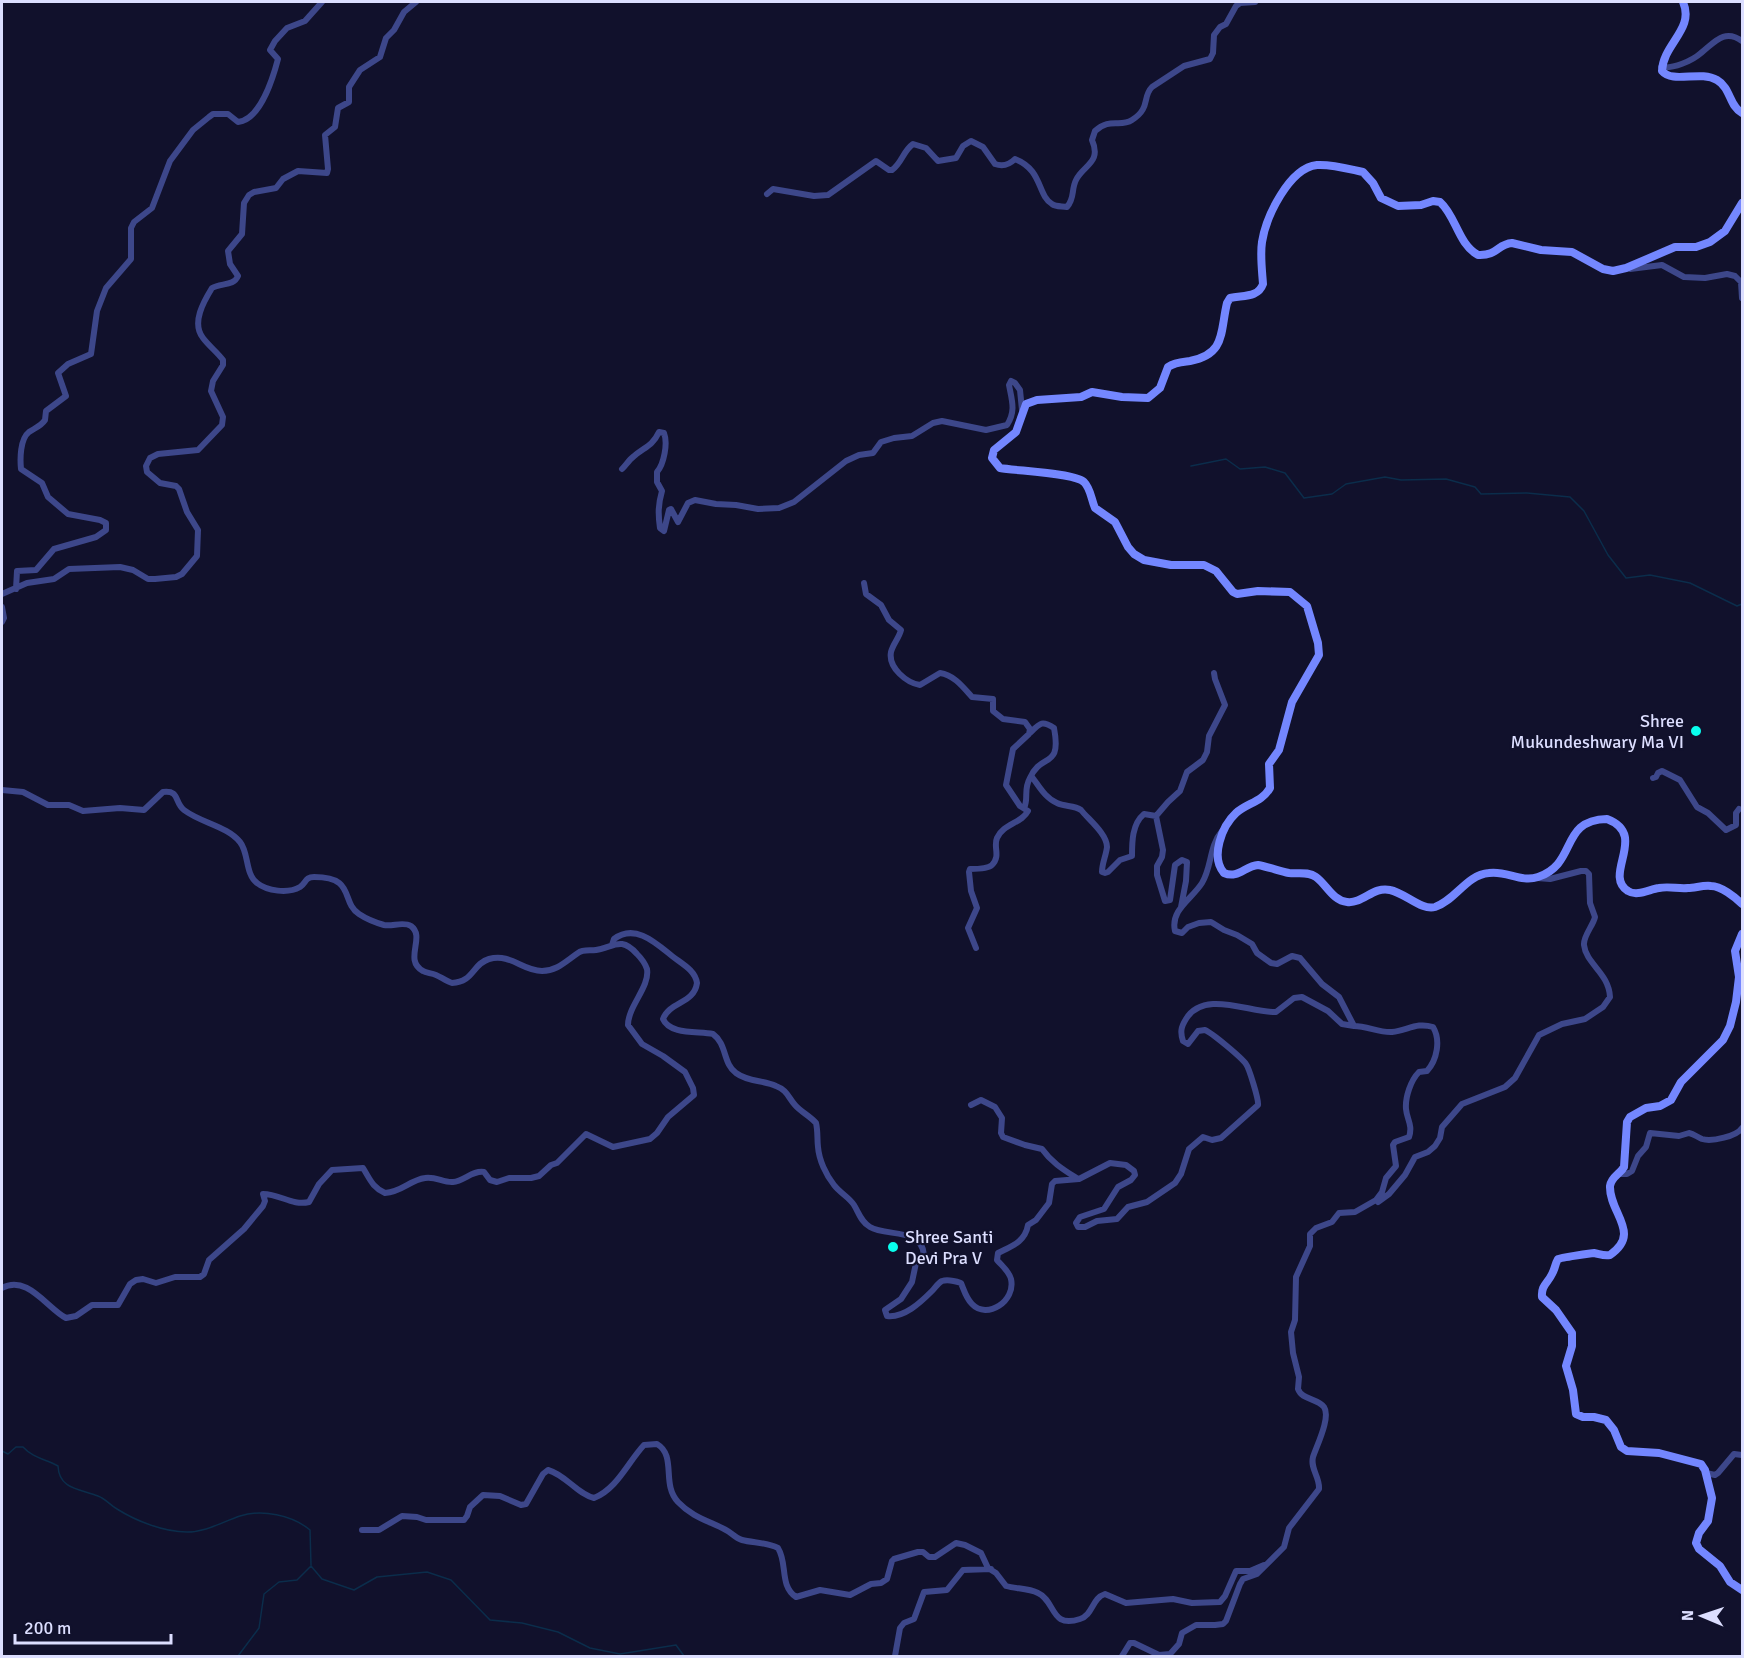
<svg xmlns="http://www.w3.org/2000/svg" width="1744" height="1658" viewBox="0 0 1744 1658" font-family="Signika,sans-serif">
  <rect width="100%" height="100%" fill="#11112c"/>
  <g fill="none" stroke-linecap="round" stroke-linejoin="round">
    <path stroke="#0b2d4b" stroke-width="1.5" d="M1191 466 1226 459 1240 469 1265 467 1285 473 1304 498 1332 494 1346 484 1385 477 1401 480 1446 479 1475 487 1481 494 1527 493 1570 497 1584 511 1608 555 1626 578 1650 575 1690 583 1737 606 1742 604
      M2 1451 8 1454 16 1447H23C33 1458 45 1459 58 1466 59 1490 81 1489 98 1496 106 1499 110 1505 117 1509 136 1521 164 1532 187 1532 206 1532 222 1522 240 1516 262 1509 292 1515 310 1530L311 1565
      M238 1656 259 1628 264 1594 279 1582 297 1580 311 1566 322 1579 354 1590 377 1577 427 1572 451 1580 490 1620 522 1623 558 1632 590 1648 620 1654 676 1645 684 1656"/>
    <path stroke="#3d478a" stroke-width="6" d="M1661 67C1673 69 1692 61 1701 53 1714 43 1724 28 1742 41
      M767 194 773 189 814 196 828 195 876 161 889 170H892C902 163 903 151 913 144L926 148 938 161 956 158 963 146 971 141 983 147 995 164C1003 167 1009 165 1015 159 1043 170 1037 195 1052 204 1056 207 1062 206 1067 207 1075 198 1071 190 1076 180 1083 165 1102 163 1092 140L1095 131C1110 117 1120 128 1132 120 1151 108 1142 97 1152 87L1184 66 1210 59 1213 53 1214 35 1220 27 1226 24 1236 6 1240 3 1255 2
      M1630 269 1662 265 1684 277 1705 278 1727 274 1735 276 1741 282 1742 298
      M622 469C626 465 629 460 633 457 644 447 652 447 659 432L664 433C668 443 664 464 657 472V482L662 491C658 505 658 514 660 528L664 531 669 510 671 509 678 522 688 503 695 500 716 504 736 505 758 509 779 508 794 502 846 461 859 455 873 453 881 442 894 438 912 436 933 423 942 421 986 430 1007 425C1016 411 1012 401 1009 385L1011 381 1015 383 1020 390 1022 410
      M864 583 866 594 881 605 889 620 901 630C899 638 893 644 891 652 888 668 907 683 920 685L940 673C954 675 963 687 972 697L993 699V711L1003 719 1025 722 1030 729 1029 734 1013 749 1006 785 1020 806 1028 811C1022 823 1003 824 997 838 993 847 1001 856 992 865 988 869 976 869 970 869L969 872 971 891 977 908 968 928 976 948
      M16 589 17 571 36 570 54 549 96 537 106 530V523L100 520 68 514 48 497 42 483 21 469C20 459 20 439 29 432 35 428 41 426 45 420L46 411 66 396 58 373 68 364 91 354 97 311 106 288 131 259V228L134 222 152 208 170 161 193 130 209 117 213 114H228L238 122C260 120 273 78 278 59L270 50 275 41 287 28 305 21 322 2
      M2 594 27 583 54 579 69 569 120 567 133 570 148 579H155L176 577 182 574 197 556 198 530 187 512 179 489 176 486 160 483 147 472 146 466 150 458 158 454 198 450 222 425 223 417 211 391 213 381 223 365V360C217 352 209 346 203 338 191 323 204 301 212 288 221 283 234 286 238 276L230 264 228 251 242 234 244 203 249 195 254 192 276 188 283 179 298 171 327 173 328 169 325 135 335 127 338 108 349 102V87L360 70 380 57 386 38 394 30 404 12 416 2
      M2 607 4 618 2 622
      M1030 778C1041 752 1062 770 1054 728 1042 720 1040 723 1030 733
      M1653 778 1656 777 1658 773 1662 771 1680 780 1697 807 1708 813 1726 830 1736 825V813L1739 809
      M2 790 23 792 48 805H69L83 811 120 808 144 810 163 792C180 790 174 802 184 810 201 823 227 826 240 842 249 853 245 874 257 883 267 891 288 894 300 887 306 883 305 877 314 877 356 877 340 901 359 914 365 918 377 923 384 925 392 927 403 921 411 926 426 937 403 960 423 971 426 973 431 973 436 975 441 977 446 981 452 983 474 982 472 964 489 959 511 953 522 971 542 971 557 971 566 961 578 953 583 949 590 951 596 950 614 947 621 936 637 954 641 958 645 963 647 969 650 987 628 1006 628 1025L642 1044 663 1056 685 1072 693 1088 694 1095 668 1117 657 1133 650 1139 613 1147 586 1134 557 1163 551 1165 539 1176 531 1178H509L497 1182 490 1180 484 1172C473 1170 464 1181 453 1182 444 1183 435 1176 425 1178 410 1180 402 1192 385 1193 372 1187 370 1179 363 1168L332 1170 319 1184 309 1202C292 1206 280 1194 263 1194L265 1201 263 1206 244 1229 209 1260 204 1274 200 1277H175L156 1283 143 1279 136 1280 130 1284 118 1305H92L76 1316 66 1318C47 1308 27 1274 2 1288
      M1024 808C1029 798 1023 790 1030 778L1032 777C1039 786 1045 798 1057 803 1065 807 1074 805 1081 810 1089 820 1107 834 1107 847 1106 856 1102 863 1102 872L1105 873 1108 872 1120 860 1132 856C1132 842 1132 824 1144 814L1156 816 1163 850 1162 857 1157 866V875L1165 901 1170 900 1175 865 1182 860 1187 862 1186 881 1181 907
      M1156 816 1168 802 1180 791 1187 772 1203 760 1207 752 1209 736 1225 705 1215 679 1214 673
      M612 945 614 939C635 923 656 943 672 956 682 964 695 970 697 983 694 1004 670 1001 663 1019 670 1035 698 1031 713 1034 727 1044 723 1064 736 1073 748 1082 763 1080 776 1086 787 1090 788 1097 795 1105 801 1112 810 1116 816 1123 818 1131 817 1139 818 1147 819 1160 826 1175 834 1185 840 1193 849 1197 854 1205 859 1213 861 1222 870 1227 886 1237 922 1227 924 1255L916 1263 912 1282 901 1299 885 1310 887 1316C904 1318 920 1303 932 1291 935 1288 938 1283 942 1281 948 1279 955 1281 961 1283 964 1290 966 1298 972 1304 987 1320 1016 1301 1011 1279 1009 1271 1002 1266 997 1260L998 1253C1012 1246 1025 1242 1028 1225L1036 1220 1049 1203 1052 1184 1055 1181 1079 1179 1110 1163 1126 1165 1134 1171 1135 1175 1131 1180 1118 1187 1104 1209 1080 1217 1076 1223 1078 1227H1085L1097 1221 1117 1219 1128 1207 1147 1202 1175 1183 1181 1174 1189 1149 1203 1137 1212 1140 1221 1138 1258 1105C1259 1100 1249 1068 1246 1064 1241 1057 1212 1033 1205 1030L1198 1031 1188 1044 1183 1041C1180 1032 1181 1027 1186 1019 1204 989 1250 1013 1276 1012L1294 998 1302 997 1328 1011 1342 1024 1354 1026 1339 997 1322 984 1300 958 1292 956 1277 964 1271 963 1257 953 1252 944 1237 935 1224 930 1211 922 1199 923 1188 927 1182 933 1175 931C1170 910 1192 899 1202 883 1212 867 1209 846 1222 831
      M971 1105 981 1100 995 1107 1002 1118 1001 1133 1003 1137 1025 1145 1042 1149C1052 1163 1064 1170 1078 1179
      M1618 1174H1627L1632 1171 1638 1156 1646 1147 1650 1133 1679 1136 1689 1133C1694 1134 1697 1137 1702 1139 1712 1142 1737 1136 1742 1128
      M1378 1202 1389 1194 1405 1175 1415 1157 1428 1152 1435 1146 1440 1138 1442 1127 1462 1104 1505 1087 1515 1078 1539 1035 1562 1024 1585 1019 1603 1007 1610 997C1609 973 1586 964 1584 945 1583 936 1593 926 1595 917L1590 903 1589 874 1586 871H1581L1550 879 1537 878
      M1706 1473 1715 1475 1718 1473 1734 1454 1742 1455
      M362 1530H379L402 1516 417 1517 426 1520H464L467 1516 470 1507 483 1495 500 1496 521 1505 526 1504 543 1474 548 1470C566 1475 577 1494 594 1498 617 1489 628 1462 644 1445L657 1444C677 1456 661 1484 678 1502 692 1517 709 1521 726 1530 732 1533 735 1538 742 1540 753 1543 766 1542 778 1548 788 1564 779 1585 796 1597L820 1590 850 1595 871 1584 881 1583 887 1579 892 1561 894 1559 918 1552H923L929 1557H935L956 1543 965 1545 981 1553 988 1568 996 1573 1006 1586C1016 1589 1028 1588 1038 1593 1056 1601 1050 1629 1080 1619 1093 1615 1092 1598 1105 1594L1126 1603 1173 1599 1192 1603 1220 1602 1225 1596 1236 1571H1250L1264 1565
      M895 1656 900 1628 904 1623 914 1619 924 1592 947 1590 963 1570 991 1569
      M1122 1656 1130 1643H1134L1159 1655 1170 1654 1179 1644 1182 1633 1196 1625H1215L1223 1624 1226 1621 1240 1584 1243 1579 1257 1574 1284 1547 1289 1528 1319 1489C1320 1477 1310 1469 1313 1457 1317 1445 1331 1417 1324 1407 1317 1398 1302 1400 1298 1389L1299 1377 1293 1353 1291 1332 1295 1320 1296 1277 1310 1246V1234L1316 1228 1332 1222 1339 1213 1355 1212 1376 1200 1382 1192 1386 1178 1396 1166 1393 1145 1395 1142 1409 1137C1413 1125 1407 1120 1406 1109 1405 1097 1411 1080 1419 1072L1427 1071C1437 1060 1441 1040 1433 1027 1417 1022 1408 1030 1392 1032 1380 1033 1367 1026 1354 1026"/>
    <path stroke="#7487ff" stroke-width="8" d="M1683 2C1695 29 1663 44 1662 71 1673 84 1700 70 1717 80 1731 88 1729 106 1742 113
      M1742 203 1725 231 1710 242 1696 247H1675L1626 268 1613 271 1603 269 1572 252 1541 250 1512 243C1497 244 1498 256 1478 255 1458 244 1456 216 1440 202L1433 201 1421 205 1398 206 1381 198 1373 183 1363 172C1349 169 1332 164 1317 165 1289 168 1266 217 1262 242 1260 255 1262 270 1263 284 1258 298 1243 295 1230 298L1227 303C1220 332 1226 354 1190 361 1182 362 1175 362 1168 367L1160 388 1148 398 1122 397 1092 392 1081 397 1037 400 1026 404 1016 432 994 450 992 458 1000 468C1017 471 1074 473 1084 482 1091 489 1091 499 1095 508L1115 522 1128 547 1134 554 1144 560 1171 565H1204L1216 571 1233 592 1237 594 1258 591 1290 592 1307 606 1318 643 1319 655 1292 702 1279 750 1269 764 1270 788C1262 802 1247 803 1236 813 1222 826 1210 857 1224 873 1238 879 1245 866 1258 865 1269 867 1279 871 1289 873 1298 874 1308 871 1316 877 1326 884 1333 901 1347 902 1363 904 1373 886 1390 890 1405 893 1422 911 1435 907 1456 900 1466 875 1489 873 1506 870 1521 883 1538 877 1578 864 1559 820 1607 819 1649 835 1602 875 1628 891 1637 897 1650 889 1659 888 1669 886 1678 889 1688 888 1695 888 1703 885 1711 886 1721 886 1735 897 1742 904
      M1742 934 1735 951 1739 977 1736 1002 1730 1026 1723 1040 1681 1082 1671 1100 1660 1106 1646 1108 1630 1117 1627 1122 1624 1167C1620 1174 1611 1177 1610 1186 1609 1213 1642 1233 1610 1255 1603 1256 1600 1254 1594 1253 1591 1253 1560 1258 1558 1259 1555 1264 1555 1269 1552 1274 1548 1283 1541 1285 1542 1297L1556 1310 1572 1333V1346L1566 1366 1573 1390 1576 1414 1583 1417H1594L1606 1420 1614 1430 1621 1447 1627 1451 1659 1453 1701 1464 1705 1470 1712 1498 1708 1521 1699 1533 1696 1543 1699 1549 1720 1566 1730 1582 1742 1590"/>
  </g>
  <g fill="#09feee" stroke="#11112c" stroke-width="2">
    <circle cx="1696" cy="731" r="6"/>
    <circle cx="893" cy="1247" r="6"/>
  </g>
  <g text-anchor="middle" stroke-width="4.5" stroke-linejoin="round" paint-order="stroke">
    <g font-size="18" fill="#dcdeff" stroke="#11112c" text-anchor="end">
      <text x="1684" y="727">Shree<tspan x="1684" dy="21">Mukundeshwary Ma VI</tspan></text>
      <text x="905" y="1243" text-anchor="start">Shree Santi<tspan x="905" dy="21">Devi Pra V</tspan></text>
    </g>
  </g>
  <rect width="1744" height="1658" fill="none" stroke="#dcdeff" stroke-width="6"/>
  <g transform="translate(1702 1616) rotate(272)" stroke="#11112c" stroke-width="4.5" paint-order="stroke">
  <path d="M0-4.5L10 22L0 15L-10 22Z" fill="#dcdeff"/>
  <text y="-9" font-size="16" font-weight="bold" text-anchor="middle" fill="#dcdeff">N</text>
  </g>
  <path d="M15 1634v9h156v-9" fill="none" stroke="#dcdeff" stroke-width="3"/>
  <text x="24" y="1634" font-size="18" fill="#dcdeff" stroke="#11112c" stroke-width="4.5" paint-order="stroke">200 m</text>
</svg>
